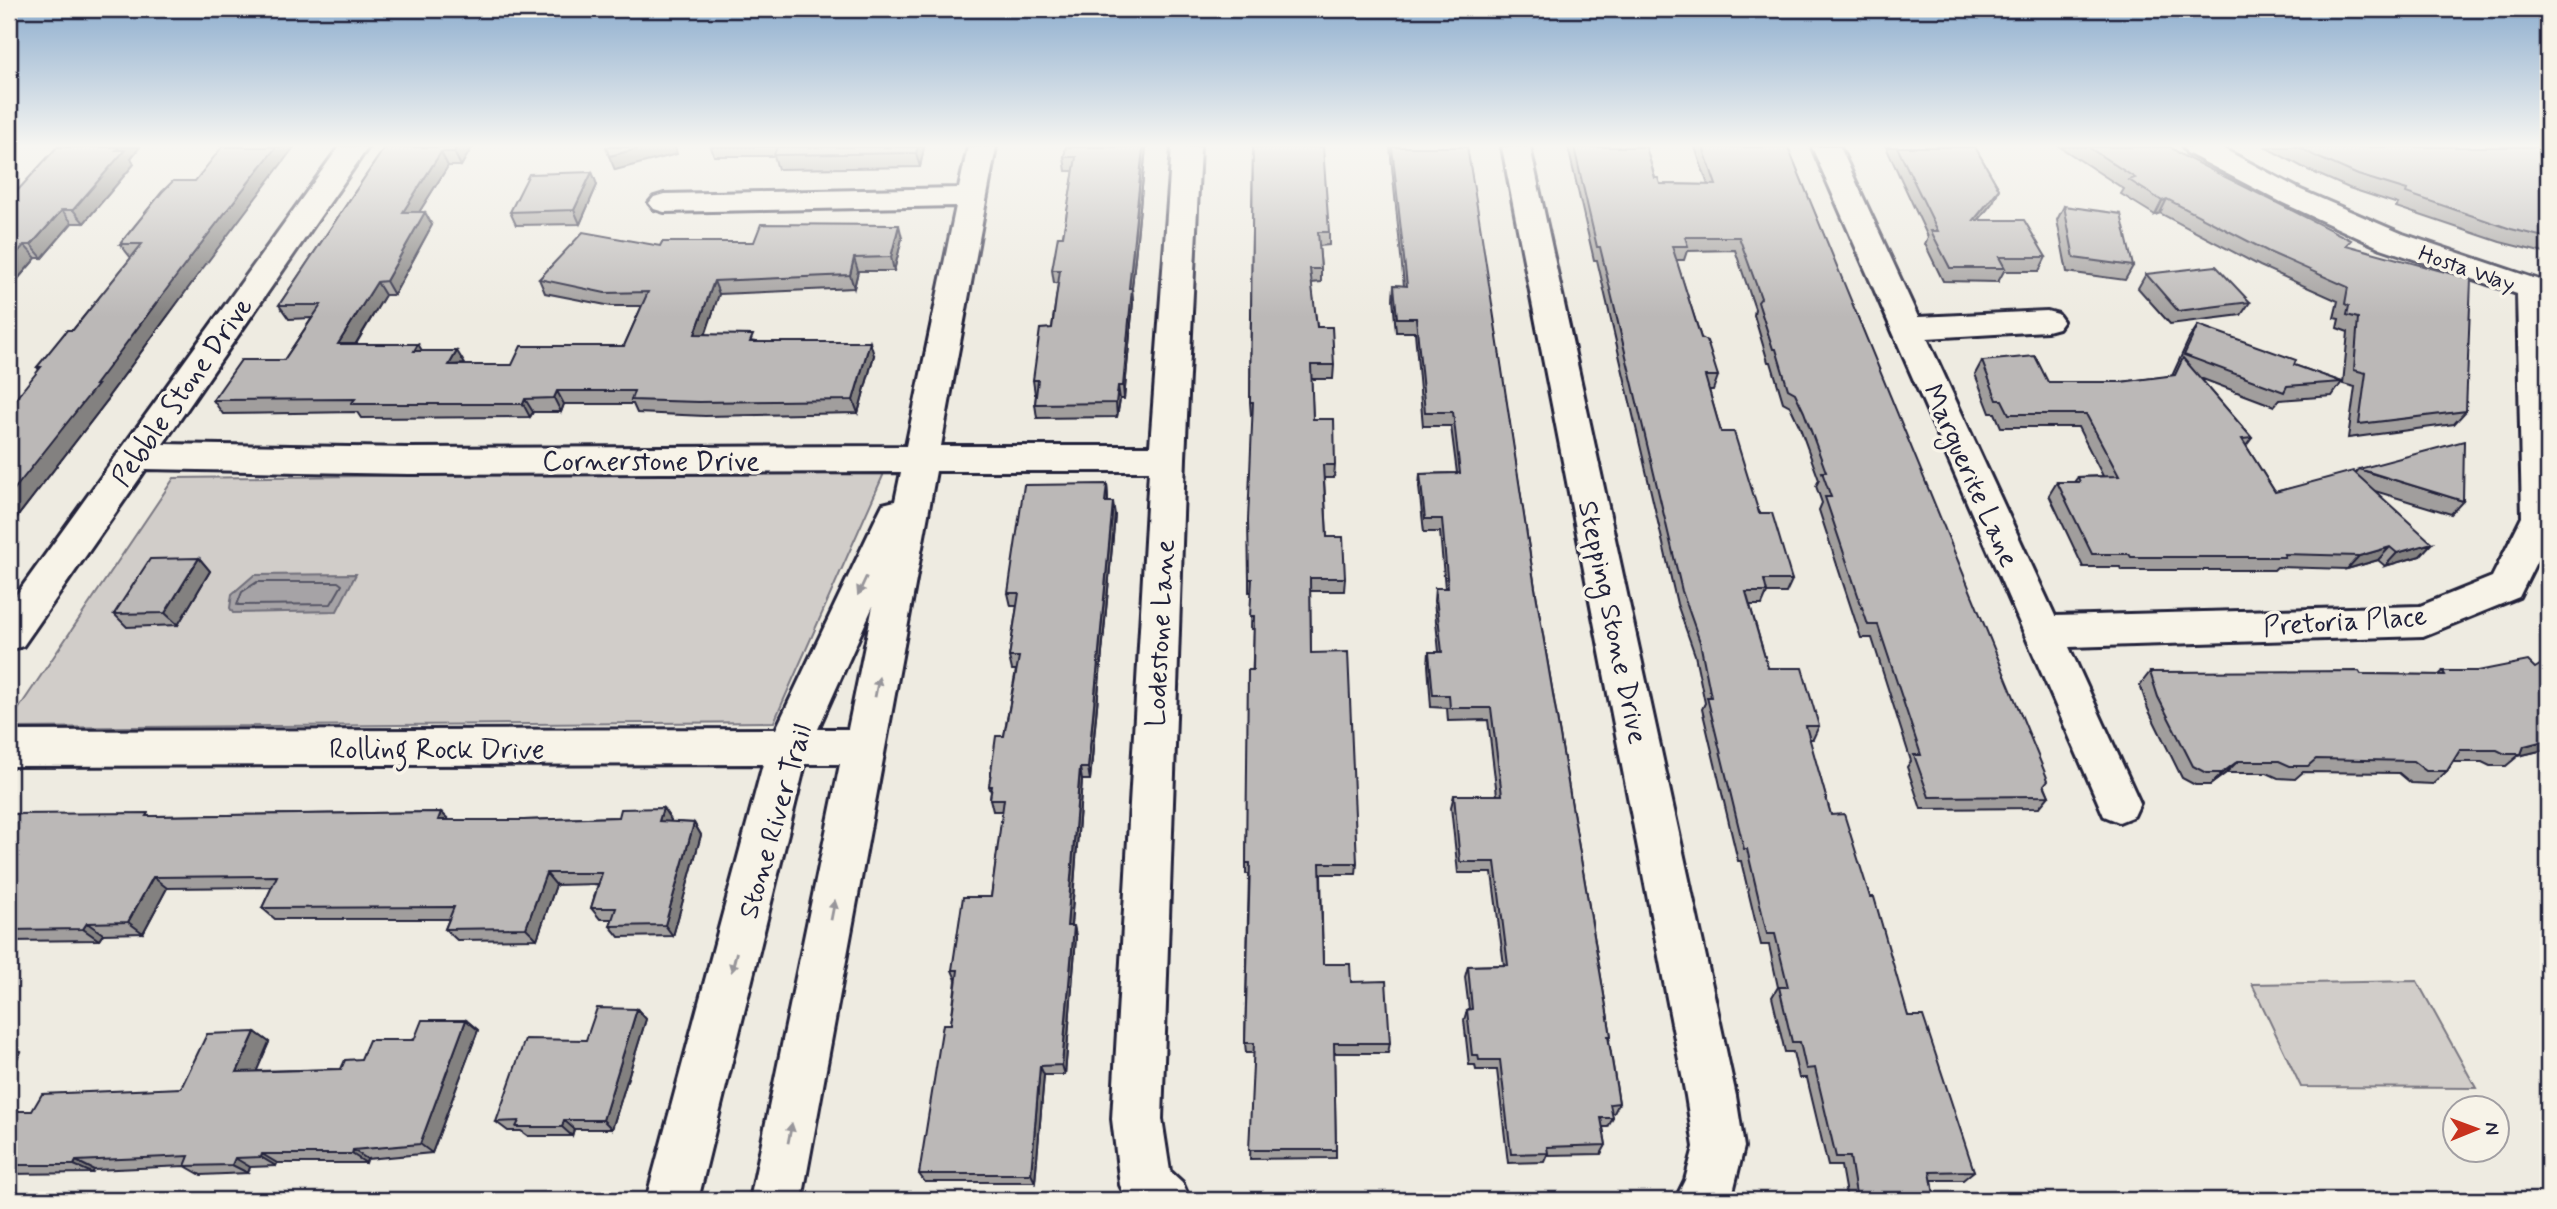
<svg xmlns="http://www.w3.org/2000/svg" width="2557" height="1209" viewBox="0 0 2557 1209" font-family="Mynerve,sans-serif">
  <rect width="100%" height="100%" fill="#eeebe1"/>
  <filter id="ink" filterUnits="userSpaceOnUse"><feTurbulence type="fractalNoise" baseFrequency=".0143" numOctaves="2"/><feDisplacementMap in="SourceGraphic" scale="14" xChannelSelector="R" yChannelSelector="G"/><feConvolveMatrix kernelMatrix="1 2 1 2 8 2 1 2 1" color-interpolation-filters="sRGB"/></filter>
  <g filter="url(#ink)">
    <path fill="#d1cdc9" stroke="#7a7882" stroke-width="2" d="M885 471 774 722 9 728V723L174 478Z
      M2417 981 2476 1088 2301 1087 2252 984Z"/>
    <path fill="#a6a3a6" stroke="#716f7b" stroke-width="2" d="M356 574 337 611 233 613 230 608 232 594 254 575Z"/>
    <g fill="none" stroke-linecap="round" stroke-linejoin="round">
      <path stroke="#575666" stroke-width="2" d="M257 582H338L342 585 331 604 237 605 242 592Z"/>
      <defs>
        <path id="minor" d="M339 147H368L163 444 409 448 906 446 956 206 664 212 654 209 649 203 654 197 664 194 959 188 968 147H996L941 446H1150L1172 147H1200L1185 458 1162 1119 1170 1171 1182 1182 1190 1200H1127L1120 1185 1112 1119 1149 471H936L802 1200H750L840 764H805L698 1200H646L763 764 9 766V731L776 729 878 514 883 504 895 501 901 472 409 474 146 469 23 646 9 650V605ZM873 606 848 729H818Z
          M1502 147H1530L1736 1096 1744 1147 1731 1200H1675L1685 1180 1694 1147 1686 1096Z
          M1812 147H1840L1918 317 2047 311 2058 314 2063 321 2058 328 2047 331 1927 338 2055 616 2420 606 2492 577 2522 517 2517 294 2381 248 2281 202 2187 153 2183 147H2220L2301 190 2403 234 2548 283V538L2519 597 2423 636 2069 647 2140 803 2134 816 2119 822 2104 816Z"/>
      </defs>
      <use href="#minor" stroke="#22223b" stroke-width="6"/>
      <use href="#minor" fill="#f7f3e8" fill-rule="evenodd"/>
    </g>
    <path fill="#a19e9d" stroke="#22223b" stroke-width="2" d="M385 147H472L461 166H448L419 212 432 225 394 295H385L356 344 422 351 464 365H512L624 346 642 306H611L545 293 539 279 660 246 754 242 902 238 894 271H858L854 288 719 294 705 334 756 342 874 355 858 413 705 416 637 413 633 404H564L561 412H533L530 417 361 418 357 412 223 414 213 400 284 360 312 318 289 319 279 305Z
      M711 147H924L920 167 778 169 774 156H714Z
      M1066 147H1146L1132 288 1133 302 1124 399H1120L1117 417 1037 418 1035 404 1036 394H1035L1033 380 1052 328 1058 283H1054L1052 270 1063 236 1074 171H1066L1064 157Z
      M1253 147 1329 232V245L1319 246 1321 269V282L1311 283 1317 327 1334 365 1333 379H1311L1313 419 1335 465 1334 478H1324L1327 537 1345 578 1344 591H1310L1311 653 1357 863 1356 874H1321L1323 964 1351 982 1390 1043 1388 1053H1334L1336 1150V1158L1250 1159 1254 1053H1246L1245 1043 1249 874H1246V863L1254 629H1251L1252 592H1249V579L1253 415H1251L1250 402Z
      M1390 147H1467L1535 588 1611 1036 1609 1041 1619 1103 1614 1113H1612L1613 1118 1608 1127H1603L1606 1145 1601 1154 1547 1155 1544 1162 1508 1163 1497 1070H1476L1475 1065H1469L1464 1020 1467 1010 1469 1009 1465 977 1468 966 1504 965 1492 873H1458L1451 807 1454 795H1497L1488 720 1448 721 1447 708 1431 707 1428 665 1429 652H1439L1434 601 1435 588H1445L1440 532H1424L1419 487 1420 474 1457 473 1451 426H1423L1415 332H1396L1393 299 1394 285 1404 286Z
      M1568 147H1646L1655 178 1660 184 1708 185 1695 147H1788L2049 796 2039 808 1921 809 1907 767 1911 761 1872 638H1861L1819 510 1822 503 1816 486 1819 480 1799 425 1790 406 1783 402 1771 362H1768L1754 315 1755 309 1735 250 1687 251 1684 260H1676L1701 338 1718 376 1713 390H1709L1721 432 1792 580 1786 593H1767L1762 605H1750L1768 668 1819 726 1813 739H1809L1831 815 1908 1016 1974 1171 1963 1180H1932L1935 1200H1847L1841 1166H1828L1807 1078H1799L1793 1052H1785L1772 997 1778 987 1769 945H1761L1741 861H1738L1702 709 1705 703 1695 655 1677 604 1597 260H1594Z
      M1886 147H1975L1999 189 1993 202 1979 220 2046 257 2039 271H2004L1998 282 1943 281 1925 244 1928 237Z
      M2060 147H2170L2183 156 2347 245 2466 411 2454 424 2348 438 2355 387 2343 384 2348 332 2337 328 2339 319 2334 318 2338 301 2260 266 2160 213 2155 215 2121 194 2124 189Z
      M2265 147H2548V254L2500 242 2396 207 2398 204 2349 188 2308 170Z
      M131 158 134 164 84 223H72L42 258H36L9 289V200Z
      M592 172 597 185 580 224 516 225 510 212Z
      M162 192 200 272 108 397 109 398 11 525 13 526 9 531 39 370 37 367 73 330 131 258 120 244Z
      M2064 206 2133 266 2125 280 2067 272 2057 220Z
      M2146 274 2250 302 2241 315 2170 324 2138 288Z
      M2198 325 2294 365 2342 382 2332 396 2279 400 2274 406 2200 378 2252 438 2246 446 2275 492 2356 473 2359 469 2463 501 2451 514 2375 491 2420 556 2385 566 2378 560 2347 569 2277 567 2274 570H2121L2120 567H2083L2049 495 2057 482H2074L2078 477 2103 476 2078 427H2001L1995 413H1990L1975 374 1982 361 2048 382H2121L2172 376 2189 339Z
      M1107 484 1108 502 1115 515 1090 780H1082L1071 926H1074L1076 937 1065 1075H1044L1035 1182H925L919 1174 951 1024 956 980 952 970 991 897 1003 811H993L990 799 991 792 989 786 1004 736 1016 670H1012L1009 657 1017 606H1011L1008 593Z
      M199 558 210 571 178 625 127 627 114 614Z
      M2443 671 2548 749 2518 756 2506 766H2490L2482 762H2453L2447 771 2433 784 2411 783 2399 773 2303 772 2295 779 2278 778 2267 773H2226L2210 785H2195L2182 778 2148 709 2140 685 2150 672 2439 675Z
      M663 808 671 820 670 822 694 823 701 835 673 936 619 937 610 926 612 919H600L591 908 598 884 556 885 537 939 457 940 445 929 449 919H275L262 908 272 887 167 888 143 933 103 934 99 940 9 941V814L152 816 441 812 449 820H524L619 817Z
      M637 1009 646 1019 612 1129H574L572 1136H528L521 1131H508L496 1122Z
      M466 1020 478 1030 432 1153 367 1159 366 1163H277L276 1166 250 1167 248 1173 201 1175 185 1166 94 1170 92 1173 9 1174V1111H32L181 1088 255 1032 269 1042 256 1071 341 1069 361 1059Z"/>
    <path fill="#838180" stroke="#22223b" stroke-width="2" d="M119 147H140L131 158 134 164 84 223 73 210Z
      M276 147H294L200 272 108 397 109 398 11 525 13 526 9 531V496L190 258Z
      M457 147H472L461 166 454 152Z
      M645 147H675L677 154 615 170 609 156Z
      M918 147H924L920 167 916 153Z
      M1143 147H1146L1132 288 1133 302 1124 399 1123 386 1129 288Z
      M441 152 448 166 411 225 403 212Z
      M592 172 597 185 580 224 574 210Z
      M1999 189 1993 202 1968 233 1974 220Z
      M2167 199 2160 213 2155 215 2162 201Z
      M62 210 72 223 42 258 31 245Z
      M425 212 432 225 394 295 386 281Z
      M899 225 902 238 894 271 891 257Z
      M24 245 36 258 9 289V262Z
      M854 258 858 271 854 288 850 275Z
      M714 281 719 294 701 348 695 334Z
      M377 282 385 295 347 358 338 344Z
      M870 342 874 355 858 413 853 400Z
      M418 344 426 357 414 351Z
      M457 351 465 364 449 365Z
      M1118 386 1120 399 1117 417 1116 403Z
      M557 391 564 404 561 412 554 398Z
      M525 399 533 412 530 417 523 404Z
      M1107 484 1108 497 1107 515 1105 502Z
      M1113 502 1115 515 1090 780 1088 768Z
      M2432 543 2420 556 2385 566 2397 553Z
      M2390 547 2378 560 2347 569 2359 556Z
      M199 558 210 571 178 625 165 613Z
      M2548 740V749L2518 756 2521 754 2524 746Z
      M2238 761 2226 773 2210 785 2222 773Z
      M1080 768 1082 780 1070 937 1067 926Z
      M663 808 671 820 667 833 659 821Z
      M441 812 452 823 438 820Z
      M694 823 701 835 673 936 665 925Z
      M546 873 556 885 537 939 526 928Z
      M153 877 167 888 143 933 128 922Z
      M87 923 103 934 99 940 83 929Z
      M1074 926 1076 937 1065 1075 1062 1065Z
      M637 1009 646 1019 612 1129 603 1120Z
      M466 1020 478 1030 432 1153 420 1144Z
      M255 1032 269 1042 252 1082 237 1072Z
      M9 1046 21 1052 9 1073Z
      M1040 1066 1044 1075 1035 1182 1031 1174Z
      M564 1120 574 1129 572 1136 562 1127Z
      M353 1150 367 1159 366 1163 352 1154Z
      M262 1154 277 1163 276 1166 261 1157Z
      M235 1158 250 1167 248 1173 232 1165Z
      M76 1161 94 1170 92 1173 74 1165Z"/>
    <path fill="#bbb8b7" stroke="#22223b" stroke-width="2" d="M57 147H119L116 150H125L73 210H62L31 245H24L9 262V200Z
      M222 147H276L190 258 95 385H97L9 496V407L41 367H37L67 330H73L142 244H120L162 192 173 181H195Z
      M385 147H457L454 152H441L403 212H425L386 281 377 282 338 344H418L414 351H457L449 365H512L521 346H624L648 292 605 293 539 279 583 232 660 246 662 242H754L761 224 899 225 891 257 854 258 850 275 714 281 695 334 753 335 750 342H870L853 400 699 402 631 400 634 391H557L554 398 525 399 523 404H351L355 399 213 400 241 360H284L321 305H279Z
      M606 147H645L609 156Z
      M777 147H918L916 153 774 155Z
      M1066 147H1143L1129 288H1132L1123 386H1118L1116 403 1035 404 1038 380H1033L1040 329 1052 328 1060 270H1052L1058 236H1063L1076 157H1064Z
      M1253 147H1323L1329 232H1318L1321 269H1310L1317 327H1332L1334 365H1311L1313 419H1334L1335 465H1323L1327 537H1343L1345 578H1310L1311 653 1348 652 1357 863H1320L1323 964H1350L1351 982 1386 981 1390 1043H1334L1336 1150H1249L1254 1043H1245L1250 863H1246L1248 670H1253L1254 616H1250L1252 579H1249L1248 520 1253 402H1250Z
      M1392 147H1467L1479 218 1535 588 1611 1036H1608L1619 1103 1610 1104 1613 1118H1601L1606 1145 1547 1147 1548 1153 1511 1154 1500 1060H1479L1478 1055H1472L1467 1010 1472 1009 1468 966 1508 965 1495 862H1460L1454 795H1502L1491 708H1450L1449 695H1433L1429 652H1442L1435 588H1448L1442 519H1425L1420 474 1460 473 1453 412H1425L1416 318H1397L1394 285 1407 286Z
      M1574 147H1646L1655 178H1658L1660 184 1716 185 1703 147H1788L2048 780 2044 785 2049 796 1929 797 1914 755H1921L1878 625H1868L1825 497H1831L1822 472H1826L1804 412 1795 393 1788 389 1776 349H1773L1758 302 1761 298 1739 237H1685L1688 246H1672L1701 338 1707 341 1718 376H1705L1721 432H1734L1759 513H1772L1792 580H1764L1767 592H1746L1768 668H1802L1819 726H1806L1831 815 1844 814 1870 897H1874L1908 1016H1923L1974 1171 1930 1172 1935 1200H1857L1850 1157H1836L1815 1068 1806 1069 1800 1042H1792L1779 987H1788L1775 934H1767L1747 849H1744L1707 697H1711L1700 642 1682 591 1600 247H1597Z
      M1897 147H1975L1999 189 1974 220H2024L2046 257H1999L2005 268H1950L1931 231H1938Z
      M2088 147H2170L2183 156 2351 240 2346 245 2471 279 2466 411 2359 424 2366 373 2354 370 2358 318 2347 315 2349 306 2345 304 2348 287 2269 252 2167 199 2162 201 2129 180 2135 178Z
      M2299 147H2548V238L2511 229 2406 193 2407 190 2358 175 2317 157Z
      M592 172 574 210 510 212 529 174Z
      M2064 206 2121 214 2133 266 2074 258Z
      M2216 266 2250 302 2178 311 2146 274Z
      M2198 325 2296 360 2294 365 2342 382 2287 386 2284 392 2184 355Z
      M2035 356 2048 382H2121L2175 375 2183 358 2252 438 2242 439 2275 492 2353 471 2432 543 2397 553 2390 547 2359 556 2284 554 2285 557H2131L2129 554H2092L2057 482H2080L2078 477 2119 476 2086 414H2009L2002 400H1997L1982 361Z
      M2464 441 2463 501 2359 469Z
      M1107 484 1105 502H1113L1088 768H1080L1067 926H1074L1062 1065 1040 1066 1031 1174H919L943 1024H951L958 970H952L963 897H991L1004 799H990L992 786H989L996 736H1004L1019 657H1009L1019 593H1008L1024 485Z
      M199 558 165 613 114 614 150 559Z
      M2548 660V740L2524 746 2521 754H2505L2497 750H2460L2447 771H2426L2413 761 2316 759 2308 766H2290L2279 761H2238L2222 773H2206L2193 766 2158 697 2150 672 2359 671 2361 674 2445 675 2443 671H2478L2528 661 2535 668Z
      M663 808 659 821 694 823 665 925 610 926 616 908H591L602 873H546L526 928 445 929 454 907 262 908 277 876 153 877 128 922 87 923 83 929 9 930V814L148 813 146 816H159L441 812 438 820H524L619 817 621 809Z
      M597 1008 637 1009 603 1120H564L562 1127H516L519 1121 496 1122 525 1039 586 1040Z
      M422 1020H466L420 1144 353 1150 352 1154H262L261 1157 235 1158 232 1165 185 1166 189 1156 76 1161 74 1165H9V1111H32L42 1094 181 1088 207 1034 255 1032 237 1072 341 1069 345 1060 361 1059 369 1040H414Z
      M1016 1197 1017 1200H1005Z"/>
    <defs><path id="oneway-solid" d="M-6-.8H1V-3.2L6.5 0L1 3.2V.8H-6Z" transform="scale(1.75)"/></defs>
    <g fill="#97959a">
      <use href="#oneway-solid" transform="translate(862 586) rotate(115)"/>
      <use href="#oneway-solid" transform="translate(877 687) rotate(-79)"/>
      <use href="#oneway-solid" transform="translate(833 910) rotate(-79)"/>
      <use href="#oneway-solid" transform="translate(734 962) rotate(104)"/>
      <use href="#oneway-solid" transform="translate(790 1133) rotate(-79)"/>
    </g>
  </g>
  <linearGradient id="sky" x2="0" y2="1"><stop stop-color="#8dadce"/><stop offset="0.46" stop-color="#f7f6f2"/><stop offset="1" stop-color="#f7f6f2" stop-opacity="0"/></linearGradient>
  <rect width="2557" height="317" fill="url(#sky)"/>
  <g text-anchor="middle" stroke-width="7" stroke-linejoin="round" paint-order="stroke">
    <g font-size="23" fill="#22223b" stroke="#f7f3e8">
      <text transform="translate(2467 268) rotate(19)" y="8">Hosta Way</text>
    </g>
    <g font-size="28" fill="#22223b" stroke="#f7f3e8">
      <text transform="translate(181 391) rotate(-55)" y="10">Pebble Stone Drive</text>
      <text x="651" y="470">Cornerstone Drive</text>
      <text transform="translate(1972 475) rotate(66)" y="10">Marguerite Lane</text>
      <text transform="translate(2345 620) rotate(-4)" y="10">Pretoria Place</text>
      <text transform="translate(1614 622) rotate(78)" y="10">Stepping Stone Drive</text>
      <text transform="translate(1159 633) rotate(-87)" y="10">Lodestone Lane</text>
      <text x="437" y="758">Rolling Rock Drive</text>
      <text transform="translate(774 821) rotate(-74)" y="10">Stone River Trail</text>
    </g>
  </g>
  <rect width="2557" height="1209" fill="none" stroke="#f7f3e8" stroke-width="35"/>
  <rect x="18" y="18" width="2522" height="1174" fill="none" stroke="#22223b" stroke-width="2.5" filter="url(#ink)"/>
  <g transform="translate(2476 1129) rotate(89)"><circle r="33" fill="#f7f3e8" stroke="#a29fa3" stroke-width="2"/>
  <path d="M0-5L12 26L0 18L-12 26Z" fill="#c8321e"/>
  <text y="-10" font-size="19" font-weight="bold" text-anchor="middle" fill="#22223b">N</text>
  </g>
</svg>
